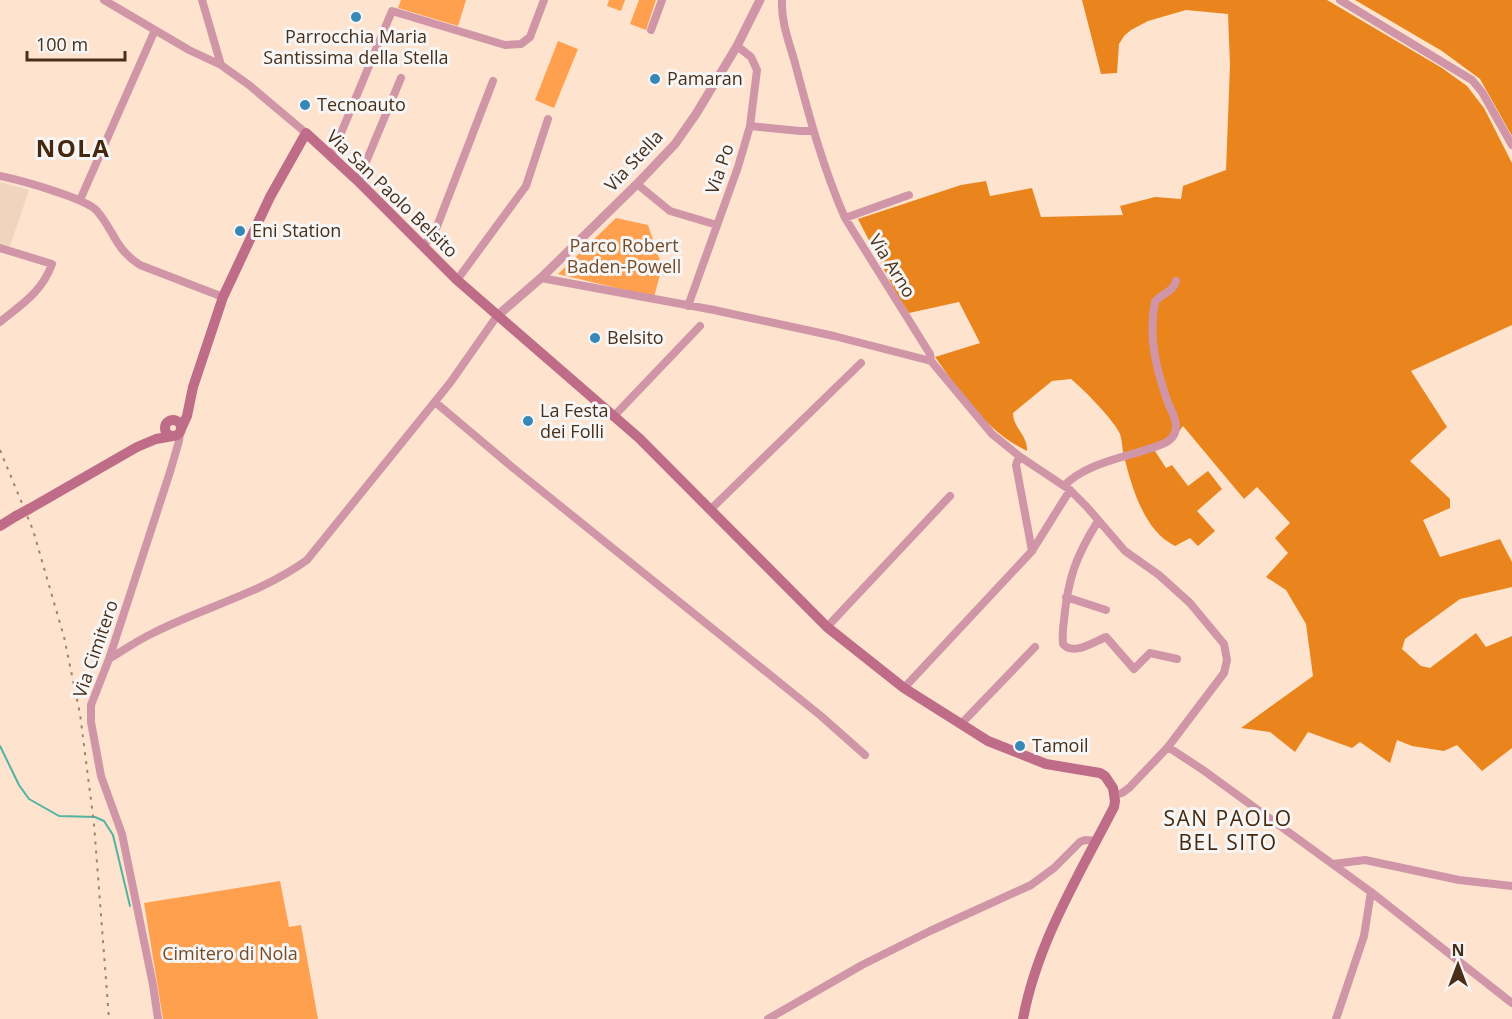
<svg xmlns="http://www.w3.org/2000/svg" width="1512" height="1019" viewBox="0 0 1512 1019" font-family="'Open Sans',sans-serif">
  <rect width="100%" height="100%" fill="#fee3cf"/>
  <path fill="#f1d4bd" d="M0 182 29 190 9 249 0 247Z"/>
  <path fill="#ffa04e" d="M401 0H466L458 26 398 8Z
    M609 0H625L621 11 607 6Z
    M639 0H656L646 30 630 24Z
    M558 41 578 49 554 108 535 100Z
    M616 218 648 225 662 267 654 297 558 274Z
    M280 881 289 927 301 925 318 1019H163L144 903Z"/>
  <path fill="#ea851d" d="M1082 0H1327L1442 68 1467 86 1484 108 1512 163V325L1411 371 1447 427 1410 461 1450 499V508L1423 520 1440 557 1500 539 1512 562V587L1460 599 1405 639 1402 649 1421 666 1430 668 1476 633 1486 647 1512 636V748L1482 771 1457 745 1444 751 1412 746 1397 740 1390 763 1360 742 1352 748 1308 732 1295 752 1270 732 1241 728 1313 676 1306 624 1286 590 1266 577 1288 553 1275 538 1290 523 1257 487 1244 499 1183 426 1171 442 1155 451 1166 468 1172 465 1188 486 1208 471 1222 489 1197 511 1215 531 1198 546 1190 538 1175 546C1143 530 1131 485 1123 452 1122 446 1122 440 1120 434 1114 420 1083 389 1071 379L1052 381 1013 413C1013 428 1028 435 1027 451 987 432 960 392 935 357L980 343 959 302 909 313 896 293 858 219 961 185 986 181 990 196 1032 188 1041 217 1123 215 1120 206 1155 197 1181 199 1183 186 1226 170 1230 65 1228 14 1186 10 1148 21 1131 30 1124 36 1119 44 1117 73 1101 74Z
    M1355 0H1512V136L1480 79 1442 51Z"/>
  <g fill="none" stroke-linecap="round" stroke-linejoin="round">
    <path stroke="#51b3a0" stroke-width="2" d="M0 746 19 785 29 799 59 816 95 817 104 821 113 835 130 906"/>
    <path stroke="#d096a8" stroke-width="8" d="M104 0 189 50 221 65 249 85 306 133
      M202 0 221 65
      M782 0C781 22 789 42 795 63 809 116 823 168 845 218L930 354 931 361 992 434 1019 456 1070 490 1086 506 1125 551 1159 575 1190 603 1224 644 1227 660 1224 673 1168 747
      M1340 0 1472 80 1482 92 1512 145
      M651 30 662 0
      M750 126 800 131H812
      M331 157 392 11 505 45 521 44 530 37 544 0
      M0 176C19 180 86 198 97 211 115 232 114 248 140 265L223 297
      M358 181 401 78
      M637 184 670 211 717 225
      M80 200 155 30
      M845 218 909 195
      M423 246 434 234 493 81
      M0 248 52 264C42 292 22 304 0 322
      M541 278 714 310 834 336 931 361
      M457 280 526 186 548 119
      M688 306 738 167 750 126 757 70 751 57 737 46
      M435 402 512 467 821 716 865 755
      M614 416 700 326
      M1019 456 1016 465 1032 551
      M1064 486C1086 462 1130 457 1160 445 1169 442 1176 437 1176 426 1176 417 1170 409 1167 400 1156 368 1148 336 1155 302 1161 293 1173 293 1176 281
      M711 509 861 363
      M1098 521C1076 556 1068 578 1064 620 1063 628 1062 636 1063 644 1073 656 1094 642 1106 637L1134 669 1150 653 1177 659
      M1066 597 1106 610
      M827 627 950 496
      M109 659C124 650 138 640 153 633 204 607 260 594 307 560L450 383 497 316
      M904 688 1032 551 1070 490
      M961 724 1035 647
      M1115 795 1122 793 1129 788 1168 747 1203 770 1371 892 1512 1003
      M1333 864 1365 860 1459 880 1512 886
      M158 1019 153 985 122 834 101 776 91 722V705L109 659 170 472 179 441 180 432
      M768 1019 862 965 930 931 1031 885 1054 868 1080 842 1085 840 1096 841
      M1336 1019 1364 936 1371 892"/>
    <path stroke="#d096a8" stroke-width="9" d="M497 316 541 278 637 184 675 144 696 114 737 46 760 0"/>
    <path stroke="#bf6c88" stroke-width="10" d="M165 428a8 8 0 1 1 16 0a8 8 0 1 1-16 0Z
      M181 429 187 416 193 387 223 297 270 197 306 133 358 181 457 280 639 438 827 627 904 688 988 741 1046 764 1100 773 1105 776 1113 788 1115 801 1114 807C1079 875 1037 943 1023 1019
      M29 509 137 447 156 439 173 436
      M0 526 16 516"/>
    <path stroke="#9e836e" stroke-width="2" stroke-dasharray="3 6" stroke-linecap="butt" d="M0 450 33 530 64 637 80 714 94 824 109 1019"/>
    <path stroke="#bf6c88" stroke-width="10" d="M16 516 29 509"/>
  </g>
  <g fill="#3788b9" stroke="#f6f6f6" stroke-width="2">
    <circle cx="356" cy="17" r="6"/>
    <circle cx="655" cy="79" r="6"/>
    <circle cx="305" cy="105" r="6"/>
    <circle cx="240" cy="231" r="6"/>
    <circle cx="595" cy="338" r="6"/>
    <circle cx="528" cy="421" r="6"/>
    <circle cx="1020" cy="746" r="6"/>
  </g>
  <g text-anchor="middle" stroke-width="6" stroke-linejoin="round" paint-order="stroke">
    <g font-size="18" fill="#492f19" stroke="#f6f6f6" text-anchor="start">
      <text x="356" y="43" text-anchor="middle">Parrocchia Maria<tspan x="356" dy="21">Santissima della Stella</tspan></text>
      <text x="667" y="85">Pamaran</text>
      <text x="317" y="111">Tecnoauto</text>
      <text x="252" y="237">Eni Station</text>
      <text x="607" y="344">Belsito</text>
      <text x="540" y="417">La Festa<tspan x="540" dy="21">dei Folli</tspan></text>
      <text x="1032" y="752">Tamoil</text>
    </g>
    <g font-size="18" fill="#492f19" stroke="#f6f6f6">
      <text transform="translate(634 161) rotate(-47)" y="6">Via Stella</text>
      <text transform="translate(720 169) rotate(-71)" y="6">Via Po</text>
      <text transform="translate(392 194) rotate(44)" y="6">Via San Paolo Belsito</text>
      <text transform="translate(892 266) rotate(58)" y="6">Via Arno</text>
      <text transform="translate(96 649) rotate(-71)" y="6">Via Cimitero</text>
    </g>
    <g font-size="18" fill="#754b27" stroke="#f6f6f6">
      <text x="624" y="252">Parco Robert<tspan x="624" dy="21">Baden-Powell</tspan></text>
      <text x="230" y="960">Cimitero di Nola</text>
    </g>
    <g font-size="21" letter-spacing="1.5" fill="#47280c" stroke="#f6f6f6">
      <text x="1228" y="826">SAN PAOLO<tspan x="1228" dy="24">BEL SITO</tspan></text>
    </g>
    <g font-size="24" font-weight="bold" letter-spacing="1.5" fill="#47280c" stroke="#f6f6f6">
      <text x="73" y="157">NOLA</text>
    </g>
  </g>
  <g transform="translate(1458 965)" stroke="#f6f6f6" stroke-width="4.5" paint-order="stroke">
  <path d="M0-4.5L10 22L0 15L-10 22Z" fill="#492f19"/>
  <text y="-9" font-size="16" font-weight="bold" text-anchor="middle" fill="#492f19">N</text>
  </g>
  <path d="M27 51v9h98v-9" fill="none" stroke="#492f19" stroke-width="3"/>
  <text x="36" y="51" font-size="18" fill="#492f19" stroke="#f6f6f6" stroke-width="4.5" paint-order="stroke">100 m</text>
</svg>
